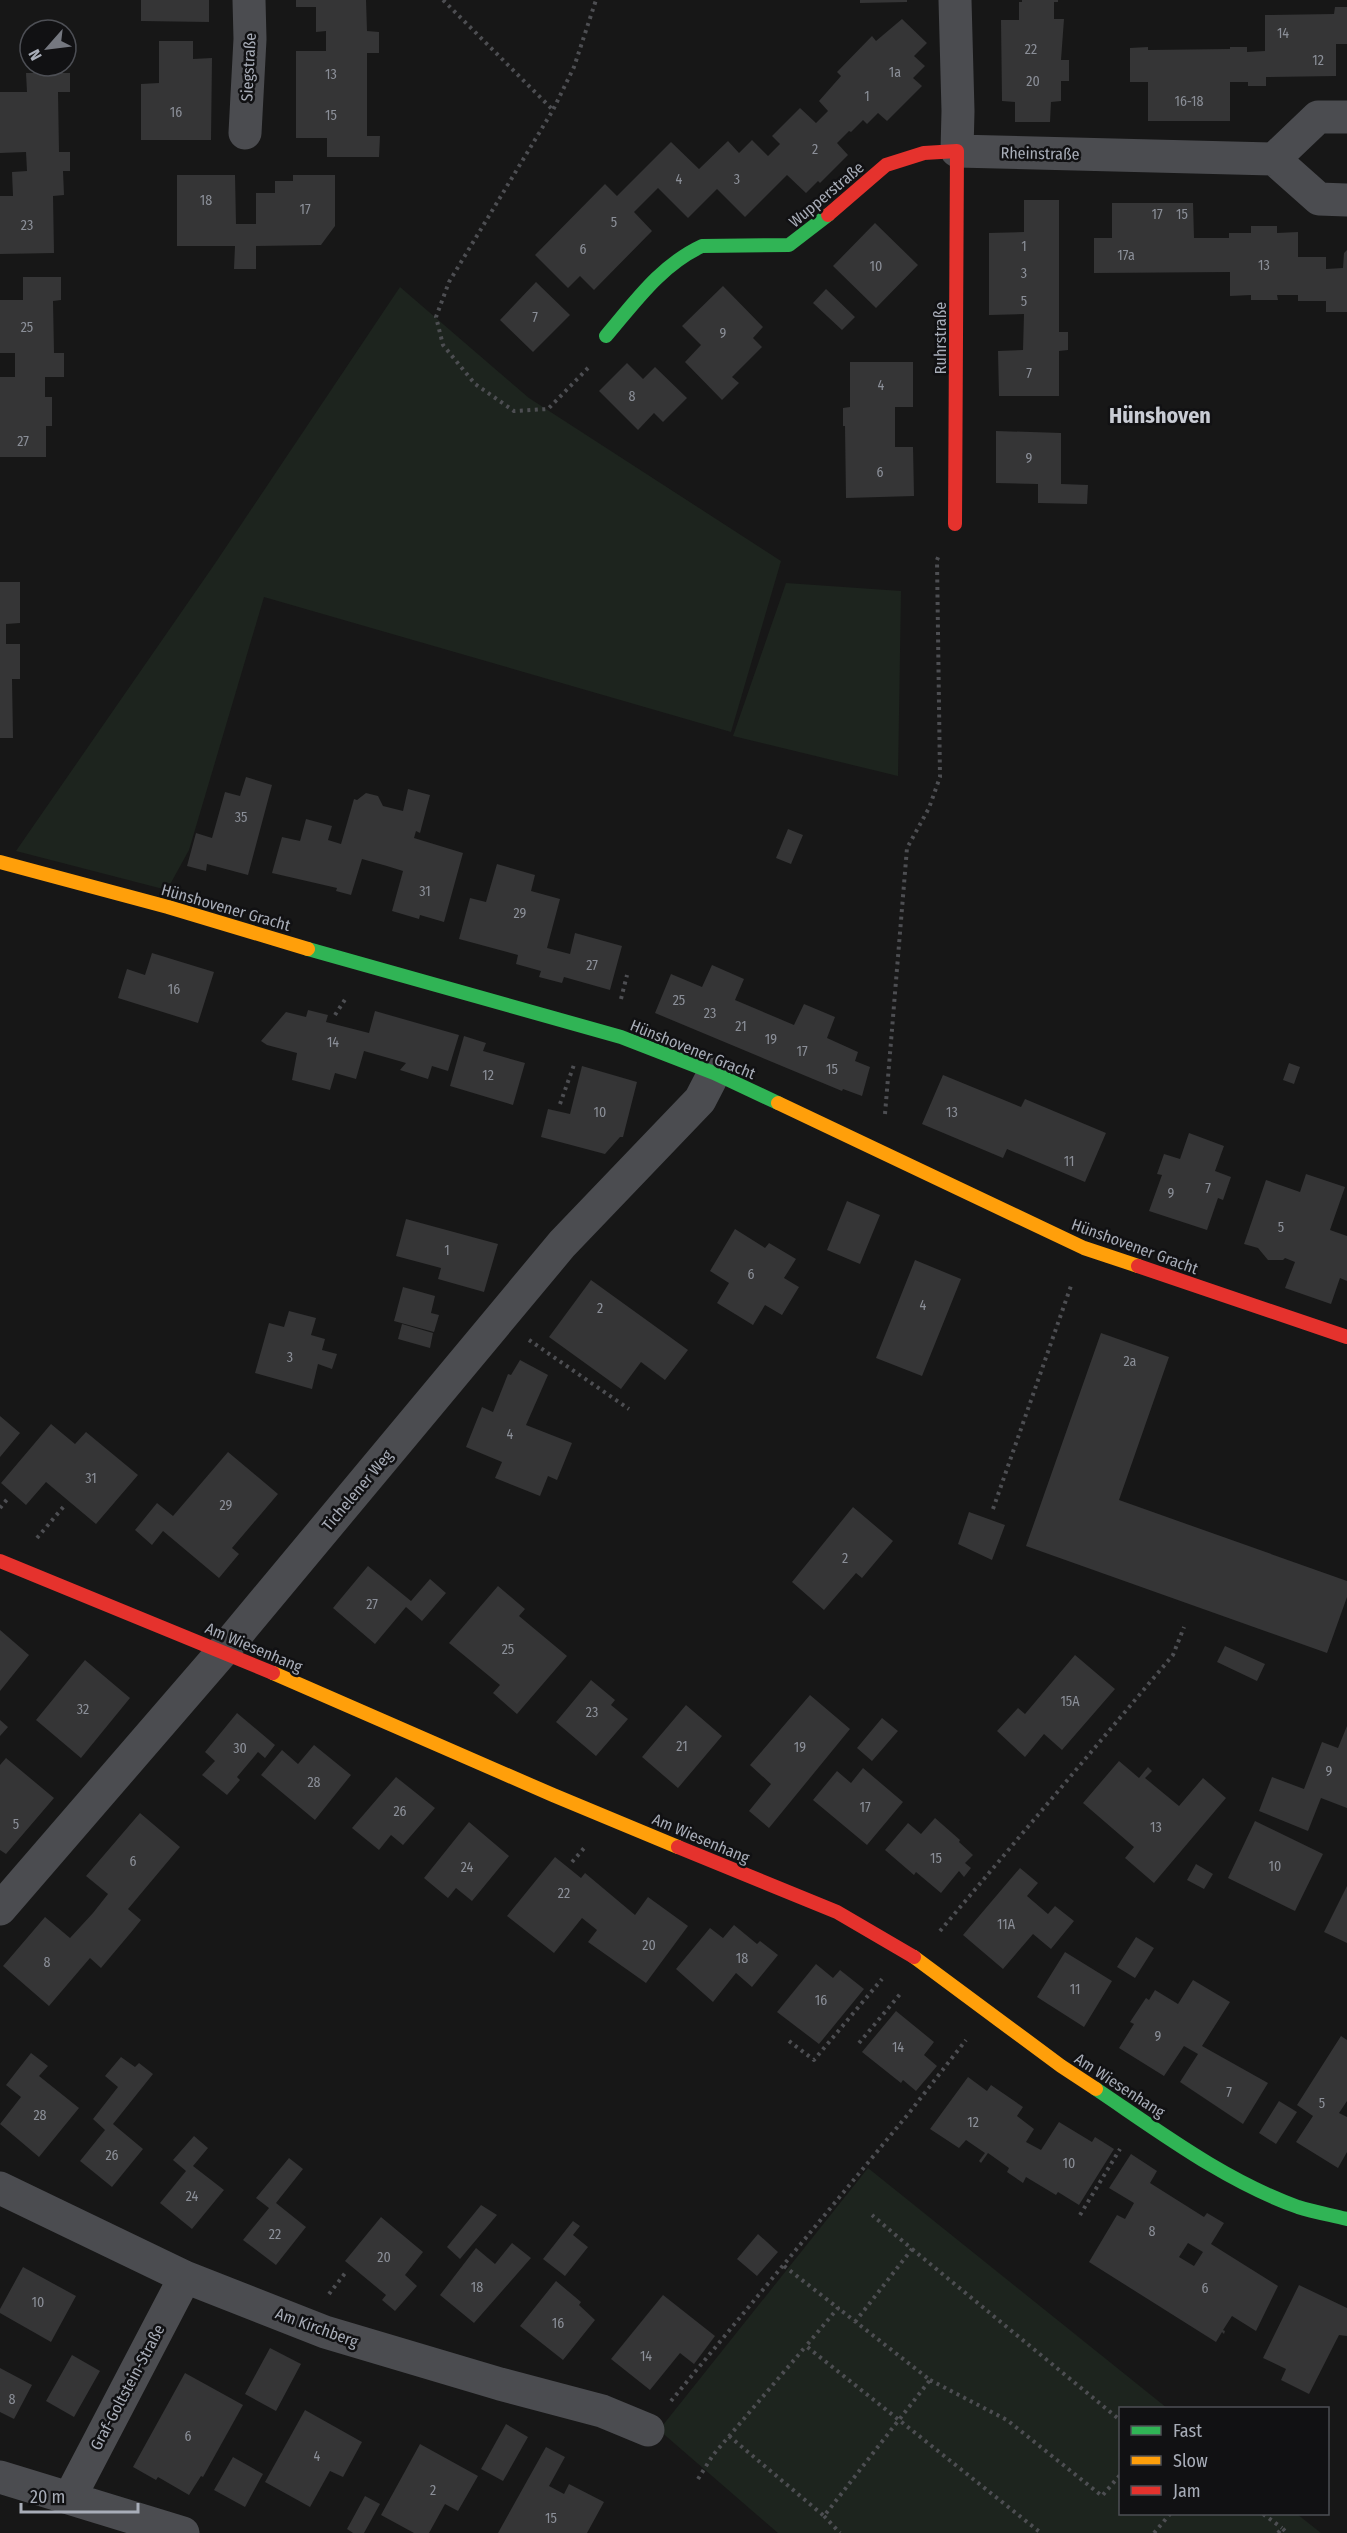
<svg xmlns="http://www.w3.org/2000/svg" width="1347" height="2533" viewBox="0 0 1347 2533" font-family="'Fira Sans Condensed',sans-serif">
  <rect width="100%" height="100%" fill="#171717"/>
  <path fill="#1d241e" d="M400 287 529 398 781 561 731 732 264 597 189 850 167 890 16 851 214 565Z
    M786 583 901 591 898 776 733 736Z
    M868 2168 1167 2408H1120V2514H1297L1321 2533H778L659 2430Z"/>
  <path fill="#353536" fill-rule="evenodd" d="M141 0H209V22L141 21Z
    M296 0H366L367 31 379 32V53H367V136H380L379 157H327V138H296V51H326V31L316 32V7H296Z
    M860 0H907V2L860 3Z
    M1022 0H1058V2H1054V19H1064L1061 60H1069V81H1061V101L1051 102 1050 122H1015V102L1002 101 1001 20H1019V2H1022Z
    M1335 7H1347V44H1336V76L1266 77V86H1248V82H1230V121H1148V82H1130V48L1148 47V50L1230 49V47H1247V52L1265 51V15L1334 14Z
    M902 19 927 43 914 56 925 66 913 78 922 86 887 121 878 113 867 124 863 120 851 132 849 131 837 143 848 155 820 183 818 181 806 193 787 175 745 217 717 189 688 218 658 188 634 212 652 231 594 290 580 276 568 288 535 255 605 184 617 196 671 142 699 169 728 141 739 153 752 140 768 156 780 144 772 136 800 108 816 123 828 111 819 101 841 76 837 72 872 36 876 41Z
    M159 41H193V59L212 58 211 140H141V84L159 83Z
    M26 73H70V92H58L59 152H70V171H63L64 195 53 196 54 253 0 254V196H13L12 172 27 171 26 152 0 153V92H27Z
    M177 175H235L236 224H256V193H275V181H293V175H335V226L321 245 256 246V269H234L235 246H177Z
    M1024 200H1059V332H1068V350L1059 351V396H999L998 351 1023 350 1024 314 989 315V233L1024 232Z
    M1112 203H1193L1194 238H1229V233H1251V226H1277V233L1298 232V257H1326V269L1343 268 1344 253 1347 250V312H1326V301H1298V295H1277L1278 300H1251V295L1230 296V272L1094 273V238H1112Z
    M875 223 918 265 876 308 833 266Z
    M23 277H61V300L53 301 54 353H64V377H45V397H52V426H46V457H0V377H15V353H0V300H23Z
    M536 282 570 315 533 352 500 320Z
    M723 286 763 327 753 338 762 347 732 377 739 383 722 400 685 362 701 345 682 326Z
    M826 289 855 317 842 330 813 303Z
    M850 362H913V407H895V447H913L914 496 846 498 845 426H843V408L850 407Z
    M627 363 643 379 655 367 687 398 663 422 654 413 638 430 599 391Z
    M996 431 1061 433V484L1088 485 1087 504 1038 503V484L996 483Z
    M0 582H20V623L6 624V644H20V679H12L13 738H0Z
    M246 777 272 785 248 875 207 864 206 871 187 866 196 833 212 838 225 792 240 796Z
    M408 789 430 795 420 833 416 831 414 838 463 853 444 922 420 915 419 919 392 911 403 871 387 866 362 859 351 895 336 891 337 888 272 873 282 837 300 841 306 819 332 826 328 840 341 844 354 799 357 800 366 793 378 796 383 806 403 811Z
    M788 829 803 835 791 864 776 858Z
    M497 864 535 875 531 891 560 899 547 948 570 954 575 933 622 946 610 990 564 977 562 983 539 977 541 971 516 964 518 955 459 939 470 898 486 902Z
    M152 953 214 972 198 1023 118 998 127 969 145 975Z
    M712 965 744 979 735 1000 794 1025 804 1004 835 1017 827 1038 858 1052 855 1061 870 1067 862 1096 843 1089 842 1091 655 1013 671 974 702 987Z
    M308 1010 328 1015 326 1022 369 1033 375 1011 459 1035 448 1071 432 1066 428 1079 400 1070 406 1063 364 1051 356 1079 335 1073 330 1090 292 1080 297 1053 267 1045 261 1041 286 1012 306 1017Z
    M464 1036 486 1043 483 1051 525 1063 513 1105 450 1086Z
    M1289 1063 1300 1067 1294 1084 1283 1080Z
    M582 1066 637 1082 623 1137H620L605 1154 541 1137 548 1109 570 1114Z
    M943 1075 1021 1107 1025 1099 1106 1133 1085 1182 1007 1149 1003 1158 922 1124Z
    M1189 1133 1224 1146 1215 1171 1231 1177 1223 1200 1218 1198 1207 1230 1149 1211 1162 1175 1157 1174 1164 1154 1180 1159Z
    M1306 1174 1345 1187 1330 1230 1347 1236V1281L1340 1278 1331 1304 1285 1288 1295 1262 1285 1258 1283 1260H1268L1258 1248 1244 1244 1266 1180 1300 1192Z
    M847 1201 880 1215 860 1264 827 1250Z
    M406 1219 498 1244 484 1292 438 1279 441 1268 396 1256Z
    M735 1229 765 1248 769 1243 796 1259 784 1278 799 1287 782 1315 765 1305 753 1325 717 1303 729 1283 710 1271Z
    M915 1260 961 1279 922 1376 876 1358Z
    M591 1280 688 1350 665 1380 641 1362 621 1389 549 1337Z
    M403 1287 435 1296 431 1313 439 1315 434 1332 394 1321Z
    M289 1311 316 1318 311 1335 325 1339 322 1350 337 1354 332 1369 318 1364 312 1389 255 1373 269 1323 284 1327Z
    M402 1324 433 1333 430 1348 398 1339Z
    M1101 1333 1169 1357 1119 1500 1347 1581V1597L1327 1653 1026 1546Z
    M520 1360 548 1375 526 1425 572 1443 557 1480 548 1476 540 1496 495 1478 502 1462 466 1447 482 1407 493 1412 508 1374 511 1375Z
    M0 1416 20 1433 0 1457Z
    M51 1424 75 1444 86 1432 138 1475 96 1524 46 1482 26 1505 1 1483Z
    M228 1452 278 1494 232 1548 239 1554 219 1578 163 1531 152 1545 135 1530 157 1503 173 1516Z
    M853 1507 893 1541 862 1578 856 1573 824 1610 792 1582Z
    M969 1512 1005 1525 992 1560 958 1544Z
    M368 1566 411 1601 430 1579 446 1593 422 1621 406 1607 375 1644 333 1608Z
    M498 1586 525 1609 519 1616 567 1656 517 1714 493 1693 500 1685 449 1643Z
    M0 1630 29 1655 0 1691Z
    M1225 1646 1265 1664 1257 1681 1217 1662Z
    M1075 1655 1115 1689 1062 1750 1044 1734 1025 1757 997 1731 1018 1708 1025 1714Z
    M85 1660 130 1698 81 1758 36 1720Z
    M591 1680 615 1700 611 1705 628 1719 596 1756 556 1722Z
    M810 1695 850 1729 769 1828 749 1811 771 1784 750 1765Z
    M686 1705 722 1736 678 1788 642 1757Z
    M237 1713 275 1745 265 1758 258 1752 237 1777 240 1780 227 1795 202 1775 215 1761 205 1752Z
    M882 1718 898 1731 872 1761 857 1748Z
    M0 1720 8 1727 0 1736Z
    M1347 1726V1808L1321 1798 1308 1831 1259 1811 1272 1777 1304 1789 1322 1742 1338 1748Z
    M314 1745 351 1775 315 1820 261 1775 282 1750 298 1764Z
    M6 1758 54 1798 6 1854 0 1850V1765Z
    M1119 1761 1139 1778 1148 1767 1152 1771 1145 1778 1179 1806 1203 1778 1226 1798 1154 1883 1125 1858 1134 1847 1083 1803Z
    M863 1768 903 1802 867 1845 813 1800 837 1771 851 1783Z
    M396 1777 435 1808 403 1845 391 1835 379 1850 352 1828Z
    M140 1813 180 1847 128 1909 141 1920 133 1930 101 1968 90 1958 49 2006 3 1966 45 1917 70 1938 93 1913 108 1894 86 1876Z
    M935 1818 960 1840 959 1842 973 1855 965 1863 971 1868 964 1877 959 1871 941 1893 916 1872 914 1875 885 1850 908 1823 921 1834Z
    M1255 1821 1323 1854 1295 1911 1228 1878Z
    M469 1822 509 1856 472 1901 456 1888 448 1898 424 1878Z
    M555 1857 581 1878 585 1873 635 1915 648 1897 688 1926 646 1983 588 1942 597 1930 582 1918 554 1953 507 1916Z
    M1196 1864 1213 1874 1204 1889 1187 1880Z
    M1020 1868 1038 1883 1027 1896 1048 1914 1055 1906 1074 1921 1051 1949 1033 1934 1003 1969 963 1935Z
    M1347 1886V1943L1324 1932Z
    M734 1925 757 1944 760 1941 778 1955 752 1987 736 1973 713 2002 676 1969 710 1928 723 1938Z
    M1136 1937 1154 1948 1135 1978 1117 1967Z
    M1065 1952 1112 1981 1084 2027 1037 1997Z
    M816 1964 833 1978 840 1970 864 1989 819 2044 777 2012Z
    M1193 1980 1230 2002 1202 2046 1268 2083 1243 2124 1180 2082 1198 2054 1184 2046 1164 2076 1119 2048 1134 2024 1130 2022 1146 1998 1149 2000 1155 1990 1178 2004Z
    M896 2011 934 2042 924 2055 937 2066 916 2091 903 2080 901 2083 862 2052Z
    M1341 2036 1347 2040V2101L1339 2113 1347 2117V2152L1338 2168 1296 2142 1313 2116 1297 2105Z
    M31 2053 48 2066 39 2076 79 2108 39 2157 0 2124 21 2097 6 2085Z
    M121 2057 135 2067 139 2063 153 2074 113 2124 143 2149 112 2187 80 2161 105 2130 93 2119 118 2087 105 2076Z
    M968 2077 987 2091 991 2085 1023 2107 1017 2116 1034 2129 1026 2142 1041 2150 1059 2122 1092 2142 1095 2137 1114 2149 1079 2205 1058 2192 1056 2195 1026 2177 1023 2183 1007 2172 1009 2168 988 2153 981 2163 979 2161 985 2153 966 2140 959 2148 930 2129Z
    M1279 2101 1297 2112 1276 2144 1259 2133Z
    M194 2136 208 2148 193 2166 224 2190 192 2229 160 2203 186 2171 173 2160Z
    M1131 2154 1157 2171 1150 2183 1204 2217 1207 2213 1224 2223 1211 2244 1278 2286 1256 2331 1232 2316 1223 2330 1225 2331 1224 2334 1222 2332 1216 2342 1089 2262 1117 2215 1125 2219 1134 2203 1109 2188ZM1188 2243 1203 2252 1194 2266 1179 2257Z
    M289 2158 303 2169 276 2203 306 2227 276 2265 243 2240 269 2208 256 2198Z
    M481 2205 497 2215 460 2259 447 2247Z
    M381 2217 423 2252 405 2275 417 2286 395 2311 382 2300 386 2295 345 2261Z
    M573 2221 580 2226 573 2235 588 2247 565 2276 543 2259Z
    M758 2234 778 2252 757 2276 737 2259Z
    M512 2243 531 2258 474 2323 440 2295 476 2248 495 2264Z
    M23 2267 76 2296 51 2342 0 2313V2309Z
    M556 2281 581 2302 579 2305 595 2320 563 2360 520 2326Z
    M1299 2285 1347 2308V2336L1339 2335 1309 2394 1281 2380 1286 2369 1263 2358Z
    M663 2295 715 2336 694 2364 680 2353 650 2390 611 2359Z
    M270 2348 301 2364 276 2411 245 2394Z
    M72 2355 100 2371 74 2417 46 2401Z
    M0 2368 32 2385 14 2419 0 2412Z
    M185 2373 243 2405 203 2477 201 2476 189 2495 158 2477 156 2480 133 2467Z
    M305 2410 362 2442 343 2477 330 2471 310 2507 265 2482Z
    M506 2424 528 2437 503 2481 481 2469Z
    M420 2444 478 2476 458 2511 445 2504 429 2533H414L381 2515Z
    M546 2447 565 2457 549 2486 564 2494 569 2484 604 2502 587 2533H498Z
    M233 2457 263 2474 245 2507 214 2490Z
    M365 2496 380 2504 364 2533H353L347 2529Z"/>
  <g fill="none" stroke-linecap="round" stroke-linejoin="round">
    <path stroke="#4d4e52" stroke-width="4" stroke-dasharray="3 4.5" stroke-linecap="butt" d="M443 0 553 110
      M588 368 548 409 514 411 475 384 443 345 436 317 449 282 553 110 574 67 596 0
      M621 999 627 975
      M335 1015 346 998
      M560 1104 575 1062
      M885 1114 907 848 929 808 940 777 937 560 939 555
      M529 1340 629 1409
      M0 1508 9 1497
      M993 1509 1072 1283
      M37 1538 65 1505
      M572 1862 585 1847
      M940 1931 1173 1655 1184 1627
      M789 2041 814 2060 882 1979
      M859 2043 901 1993
      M1080 2215 1120 2149
      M912 2249 1120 2420
      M784 2266 838 2308 806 2346 1041 2533
      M329 2294 346 2272
      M855 2322 912 2249 872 2215
      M930 2380 1007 2420 1102 2496 1120 2475
      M671 2401 909 2113 966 2040
      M729 2436 824 2516 930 2380 838 2308
      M698 2479 713 2455 806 2346
      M1263 2514 1282 2528
      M824 2516 840 2533
      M1154 2533 1170 2514
      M1278 2533 1282 2528 1287 2533"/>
    <path stroke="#4b4c50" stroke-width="33" d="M955 0 958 111 957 151 1274 159 1319 199 1347 200
      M245 133 250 39 249 0
      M1274 159 1318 117H1347
      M0 1909 223 1651 562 1244 700 1100 714 1073
      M0 2188 185 2277 325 2332 500 2384 602 2411 648 2430
      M0 2477 183 2533
      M70 2497 185 2277"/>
    <path stroke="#30b455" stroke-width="14" d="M606 336C635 302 661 265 702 246L789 245 828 215
      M308 949 621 1037 714 1073 778 1103
      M1096 2089C1160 2132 1225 2181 1298 2207 1314 2212 1331 2215 1347 2219"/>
    <path stroke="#ff9f0a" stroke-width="14" d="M0 862 168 907 308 949
      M778 1103 1084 1248 1138 1266
      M273 1673 553 1795 678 1847
      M914 1957 1061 2066 1096 2089"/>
    <path stroke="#e5322d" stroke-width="14" d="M828 215 886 165 924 153 957 151 955 524
      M1138 1266 1347 1337
      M0 1561 273 1673
      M678 1847 837 1912 914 1957"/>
  </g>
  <g text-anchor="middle" stroke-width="5" stroke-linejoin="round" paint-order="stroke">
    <g font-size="14" fill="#8b8f98">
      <text x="1283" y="38">14</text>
      <text x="1031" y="54">22</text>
      <text x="1318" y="65">12</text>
      <text x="895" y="77">1a</text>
      <text x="331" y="79">13</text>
      <text x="1033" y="86">20</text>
      <text x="867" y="101">1</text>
      <text x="1189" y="106">16-18</text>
      <text x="176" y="117">16</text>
      <text x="331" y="120">15</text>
      <text x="815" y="154">2</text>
      <text x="679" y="184">4</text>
      <text x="737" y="184">3</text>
      <text x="206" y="205">18</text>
      <text x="305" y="214">17</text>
      <text x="1157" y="219">17</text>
      <text x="1182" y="219">15</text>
      <text x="614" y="227">5</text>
      <text x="27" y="230">23</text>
      <text x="1024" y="251">1</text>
      <text x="583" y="254">6</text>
      <text x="1126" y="260">17a</text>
      <text x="1264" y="270">13</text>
      <text x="876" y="271">10</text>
      <text x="1024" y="278">3</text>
      <text x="1024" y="306">5</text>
      <text x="535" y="322">7</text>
      <text x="27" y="332">25</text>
      <text x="723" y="338">9</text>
      <text x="1029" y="378">7</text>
      <text x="881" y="390">4</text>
      <text x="632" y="401">8</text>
      <text x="23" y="446">27</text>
      <text x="1029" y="463">9</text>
      <text x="880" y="477">6</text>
      <text x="241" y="822">35</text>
      <text x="425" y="896">31</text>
      <text x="520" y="918">29</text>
      <text x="592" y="970">27</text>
      <text x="174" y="994">16</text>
      <text x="679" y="1005">25</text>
      <text x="710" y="1018">23</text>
      <text x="741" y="1031">21</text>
      <text x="771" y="1044">19</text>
      <text x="333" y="1047">14</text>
      <text x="802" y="1056">17</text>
      <text x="832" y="1074">15</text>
      <text x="488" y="1080">12</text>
      <text x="600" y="1117">10</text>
      <text x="952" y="1117">13</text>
      <text x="1069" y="1166">11</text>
      <text x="1208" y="1193">7</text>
      <text x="1171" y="1198">9</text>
      <text x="1281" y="1232">5</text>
      <text x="447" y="1255">1</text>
      <text x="751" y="1279">6</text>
      <text x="923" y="1310">4</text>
      <text x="600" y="1313">2</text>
      <text x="290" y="1362">3</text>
      <text x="1130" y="1366">2a</text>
      <text x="510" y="1439">4</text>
      <text x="91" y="1483">31</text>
      <text x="226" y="1510">29</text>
      <text x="845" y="1563">2</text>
      <text x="372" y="1609">27</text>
      <text x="508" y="1654">25</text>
      <text x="1070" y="1706">15A</text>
      <text x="83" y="1714">32</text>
      <text x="592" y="1717">23</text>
      <text x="682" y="1751">21</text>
      <text x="800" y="1752">19</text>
      <text x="240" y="1753">30</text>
      <text x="1329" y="1776">9</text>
      <text x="314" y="1787">28</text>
      <text x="865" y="1812">17</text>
      <text x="400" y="1816">26</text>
      <text x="16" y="1829">5</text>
      <text x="1156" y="1832">13</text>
      <text x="936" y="1863">15</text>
      <text x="133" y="1866">6</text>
      <text x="1275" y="1871">10</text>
      <text x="467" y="1872">24</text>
      <text x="564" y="1898">22</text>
      <text x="1006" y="1929">11A</text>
      <text x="649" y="1950">20</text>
      <text x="742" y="1963">18</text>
      <text x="47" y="1967">8</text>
      <text x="1075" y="1994">11</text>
      <text x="821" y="2005">16</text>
      <text x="1158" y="2041">9</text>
      <text x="898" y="2052">14</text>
      <text x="1229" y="2097">7</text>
      <text x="1322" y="2108">5</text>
      <text x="40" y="2120">28</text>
      <text x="973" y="2127">12</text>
      <text x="112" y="2160">26</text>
      <text x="1069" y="2168">10</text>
      <text x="192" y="2201">24</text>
      <text x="1152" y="2236">8</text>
      <text x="275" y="2239">22</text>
      <text x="384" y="2262">20</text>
      <text x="477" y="2292">18</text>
      <text x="1205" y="2293">6</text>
      <text x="38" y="2307">10</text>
      <text x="558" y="2328">16</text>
      <text x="646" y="2361">14</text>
      <text x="12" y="2404">8</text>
      <text x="188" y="2441">6</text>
      <text x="317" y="2461">4</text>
      <text x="433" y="2495">2</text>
      <text x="551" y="2523">15</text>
    </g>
    <g font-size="16" fill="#a8adb8" stroke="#111113">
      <text transform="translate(248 67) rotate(-87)" y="6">Siegstraße</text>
      <text transform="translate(1040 153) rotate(1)" y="6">Rheinstraße</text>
      <text transform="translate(826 194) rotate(-40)" y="6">Wupperstraße</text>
      <text transform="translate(940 338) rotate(-90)" y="6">Ruhrstraße</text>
      <text transform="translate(226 907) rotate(16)" y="6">Hünshovener Gracht</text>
      <text transform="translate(693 1049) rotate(22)" y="6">Hünshovener Gracht</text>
      <text transform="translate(1135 1246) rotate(20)" y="6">Hünshovener Gracht</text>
      <text transform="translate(357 1490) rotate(-50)" y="6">Tichelener Weg</text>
      <text transform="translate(254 1647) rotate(23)" y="6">Am Wiesenhang</text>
      <text transform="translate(701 1838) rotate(23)" y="6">Am Wiesenhang</text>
      <text transform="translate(1120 2085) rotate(33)" y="6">Am Wiesenhang</text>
      <text transform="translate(317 2327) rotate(20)" y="6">Am Kirchberg</text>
      <text transform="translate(127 2387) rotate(-62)" y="6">Graf-Goltstein-Straße</text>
    </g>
    <g font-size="22" font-weight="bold" fill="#c9ccd4" stroke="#111113">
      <text x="1160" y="423">Hünshoven</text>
    </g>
  </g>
  <rect x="1119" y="2407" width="210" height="108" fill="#111113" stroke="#4d4f55" stroke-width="1.5"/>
  <rect x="1131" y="2426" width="30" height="9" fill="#30b455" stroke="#4d4f55" stroke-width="1.5"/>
  <text x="1173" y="2437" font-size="18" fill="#a8adb8">Fast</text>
  <rect x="1131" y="2456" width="30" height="9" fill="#ff9f0a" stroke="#4d4f55" stroke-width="1.5"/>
  <text x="1173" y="2467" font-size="18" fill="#a8adb8">Slow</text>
  <rect x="1131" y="2486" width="30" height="9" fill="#e5322d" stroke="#4d4f55" stroke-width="1.5"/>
  <text x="1173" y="2497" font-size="18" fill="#a8adb8">Jam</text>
  <g transform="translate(48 48) rotate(242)"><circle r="28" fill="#111113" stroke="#4d4f55" stroke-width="1.5"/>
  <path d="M0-4.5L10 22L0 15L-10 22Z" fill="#757880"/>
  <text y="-9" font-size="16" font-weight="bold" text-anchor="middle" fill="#a8adb8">N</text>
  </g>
  <path d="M21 2503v9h117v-9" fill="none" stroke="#a8adb8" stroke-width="3"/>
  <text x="30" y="2503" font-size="18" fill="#a8adb8" stroke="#111113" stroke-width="4.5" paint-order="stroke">20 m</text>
</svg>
